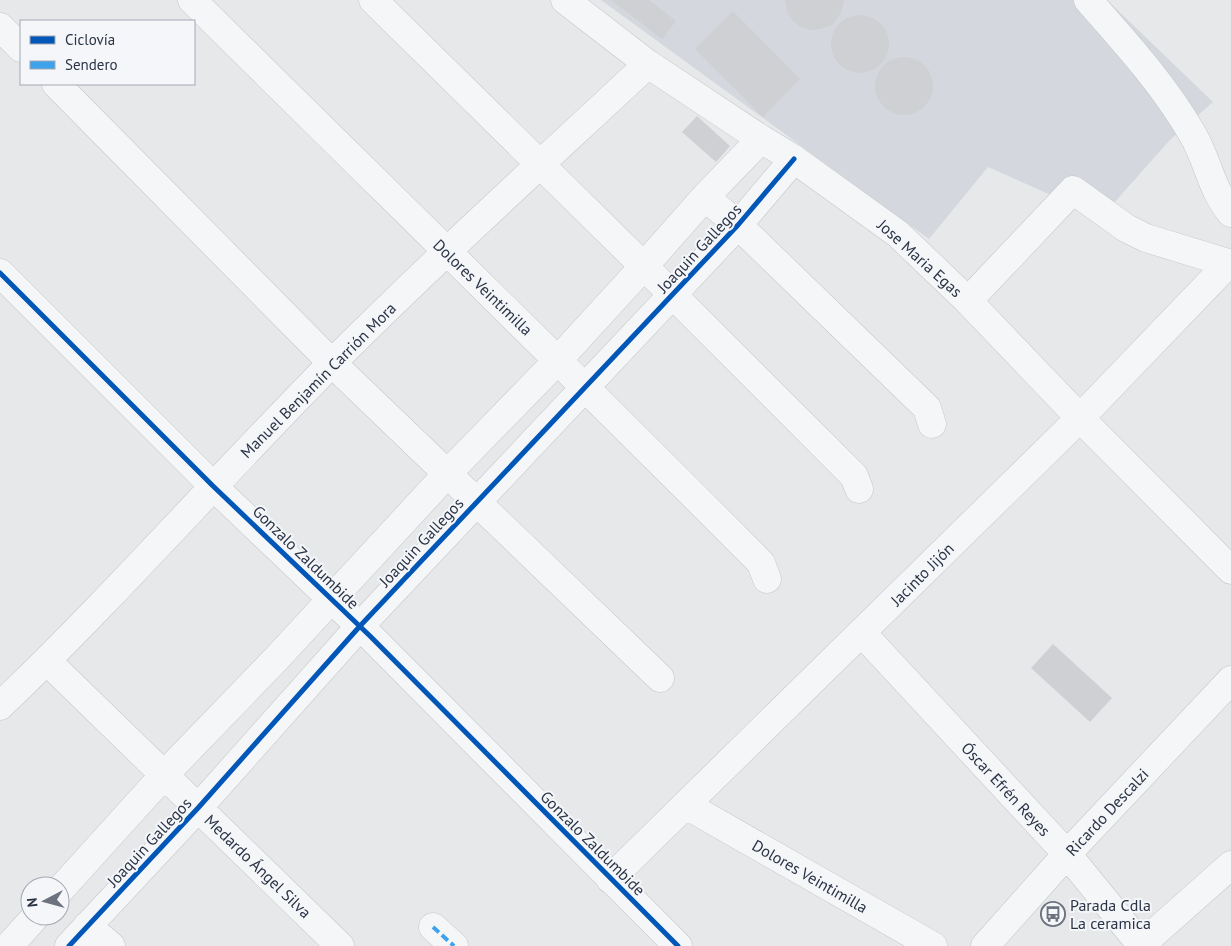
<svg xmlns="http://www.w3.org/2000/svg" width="1231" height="946" viewBox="0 0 1231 946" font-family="'PT Sans',sans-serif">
  <rect width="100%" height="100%" fill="#e6e8ea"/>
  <path fill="#d4d7dd" d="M601 0H1107L1213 102 1170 140 1112 205 1051 195 988 167 929 239Z"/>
  <path fill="#ced0d3" d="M611 0H649L676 21 662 39Z
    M785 0H843L844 2 840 14 833 24 821 29 811 30 801 27 793 21 787 12Z
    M733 11 800 79 763 117 695 49Z
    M831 44a29 29 0 1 1 58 0a29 29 0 1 1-58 0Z
    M875 86a29 29 0 1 1 58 0a29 29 0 1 1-58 0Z
    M697 116 730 146 716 162 682 132Z
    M1053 644 1112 698 1090 722 1031 668Z"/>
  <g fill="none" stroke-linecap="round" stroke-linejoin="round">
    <defs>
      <path id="minor" d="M192 0C382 188 573 374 761 563L767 579
        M373 0 672 294 854 476 859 489
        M565 0 648 64 761 139 794 159 898 234 968 301 1080 418 1231 570
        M1088 0C1126 43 1164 85 1193 135 1208 161 1211 189 1231 213
        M0 27 21 48
        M56 84 332 363 660 678
        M705 197 738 225 927 408 932 424
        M0 273 213 486 370 636 678 946
        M968 301 1073 190 1126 228 1146 238 1231 264
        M862 633 1067 854 1133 935 1140 938 1151 936 1231 865
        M47 661 340 946
        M0 706C115 596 220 476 331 364 434 261 542 163 648 64
        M686 805 933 946
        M610 879 1080 418 1228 264
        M60 890 164 775 277 658 447 474 558 360 644 266 705 197 761 139
        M87 926 111 946
        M433 927 454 946
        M9 946 36 916
        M69 946 198 808 360 626 738 225 794 159
        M985 946 1067 854 1231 680"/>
    </defs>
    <use href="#minor" stroke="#c4c6c8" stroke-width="29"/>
    <use href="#minor" stroke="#f5f6f7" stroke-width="28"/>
    <path stroke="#3ea3ec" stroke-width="4" stroke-dasharray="8 4" stroke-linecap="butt" d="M433 927 454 946"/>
    <defs>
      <path id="cycleway" d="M0 273 213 486 370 636 678 946
        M69 946 198 808 360 626 738 225 794 159"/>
    </defs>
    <use href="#cycleway" stroke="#f4f6f9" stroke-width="8"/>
    <use href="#cycleway" stroke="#0057b8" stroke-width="5"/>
  </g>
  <defs>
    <symbol id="bus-ring" viewBox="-11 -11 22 22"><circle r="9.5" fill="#f4f6f9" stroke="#6c737f" stroke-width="1.5"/><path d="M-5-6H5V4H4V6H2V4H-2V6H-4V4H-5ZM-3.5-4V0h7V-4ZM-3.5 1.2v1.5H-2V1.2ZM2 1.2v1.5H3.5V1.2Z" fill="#6c737f"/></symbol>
  </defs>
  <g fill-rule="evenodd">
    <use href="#bus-ring" x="1039" y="900" width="28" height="28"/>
  </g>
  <g text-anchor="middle" stroke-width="4" stroke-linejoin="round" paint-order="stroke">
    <g font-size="16" fill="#2b3445" stroke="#f4f6f9">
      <text transform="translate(699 248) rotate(-47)" y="6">Joaquin Gallegos</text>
      <text transform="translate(920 258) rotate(42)" y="6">Jose Maria Egas</text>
      <text transform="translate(483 287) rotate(44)" y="6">Dolores Veintimilla</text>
      <text transform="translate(318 380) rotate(-45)" y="6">Manuel Benjamín Carrión Mora</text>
      <text transform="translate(421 542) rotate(-47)" y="6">Joaquin Gallegos</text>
      <text transform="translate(306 557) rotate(44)" y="6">Gonzalo Zaldumbide</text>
      <text transform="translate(922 574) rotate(-45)" y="6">Jacinto Jijón</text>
      <text transform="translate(1006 789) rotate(47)" y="6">Óscar Efrén Reyes</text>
      <text transform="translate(1107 812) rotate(-47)" y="6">Ricardo Descalzi</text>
      <text transform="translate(149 842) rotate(-47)" y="6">Joaquin Gallegos</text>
      <text transform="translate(593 843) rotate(45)" y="6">Gonzalo Zaldumbide</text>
      <text transform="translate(258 866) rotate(44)" y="6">Medardo Ángel Silva</text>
      <text transform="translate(810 876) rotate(30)" y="6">Dolores Veintimilla</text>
    </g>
    <g font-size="16" fill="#2b3445" stroke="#f4f6f9" text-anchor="start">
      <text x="1070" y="911">Parada Cdla<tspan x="1070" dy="18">La ceramica</tspan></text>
    </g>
  </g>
  <rect x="20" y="20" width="175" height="65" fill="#f4f6f9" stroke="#a4a8b1"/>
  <rect x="30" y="36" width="25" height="8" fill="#0057b8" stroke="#a4a8b1"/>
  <text x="65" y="45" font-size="15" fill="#2b3445">Ciclovía</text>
  <rect x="30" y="61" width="25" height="8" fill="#3ea3ec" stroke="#a4a8b1"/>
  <text x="65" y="70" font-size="15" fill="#2b3445">Sendero</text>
  <g transform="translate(45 901) rotate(264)"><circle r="24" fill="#f4f6f9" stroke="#a4a8b1"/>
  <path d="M0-4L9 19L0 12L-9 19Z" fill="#6c737f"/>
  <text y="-8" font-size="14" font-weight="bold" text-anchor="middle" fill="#2b3445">N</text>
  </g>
</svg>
